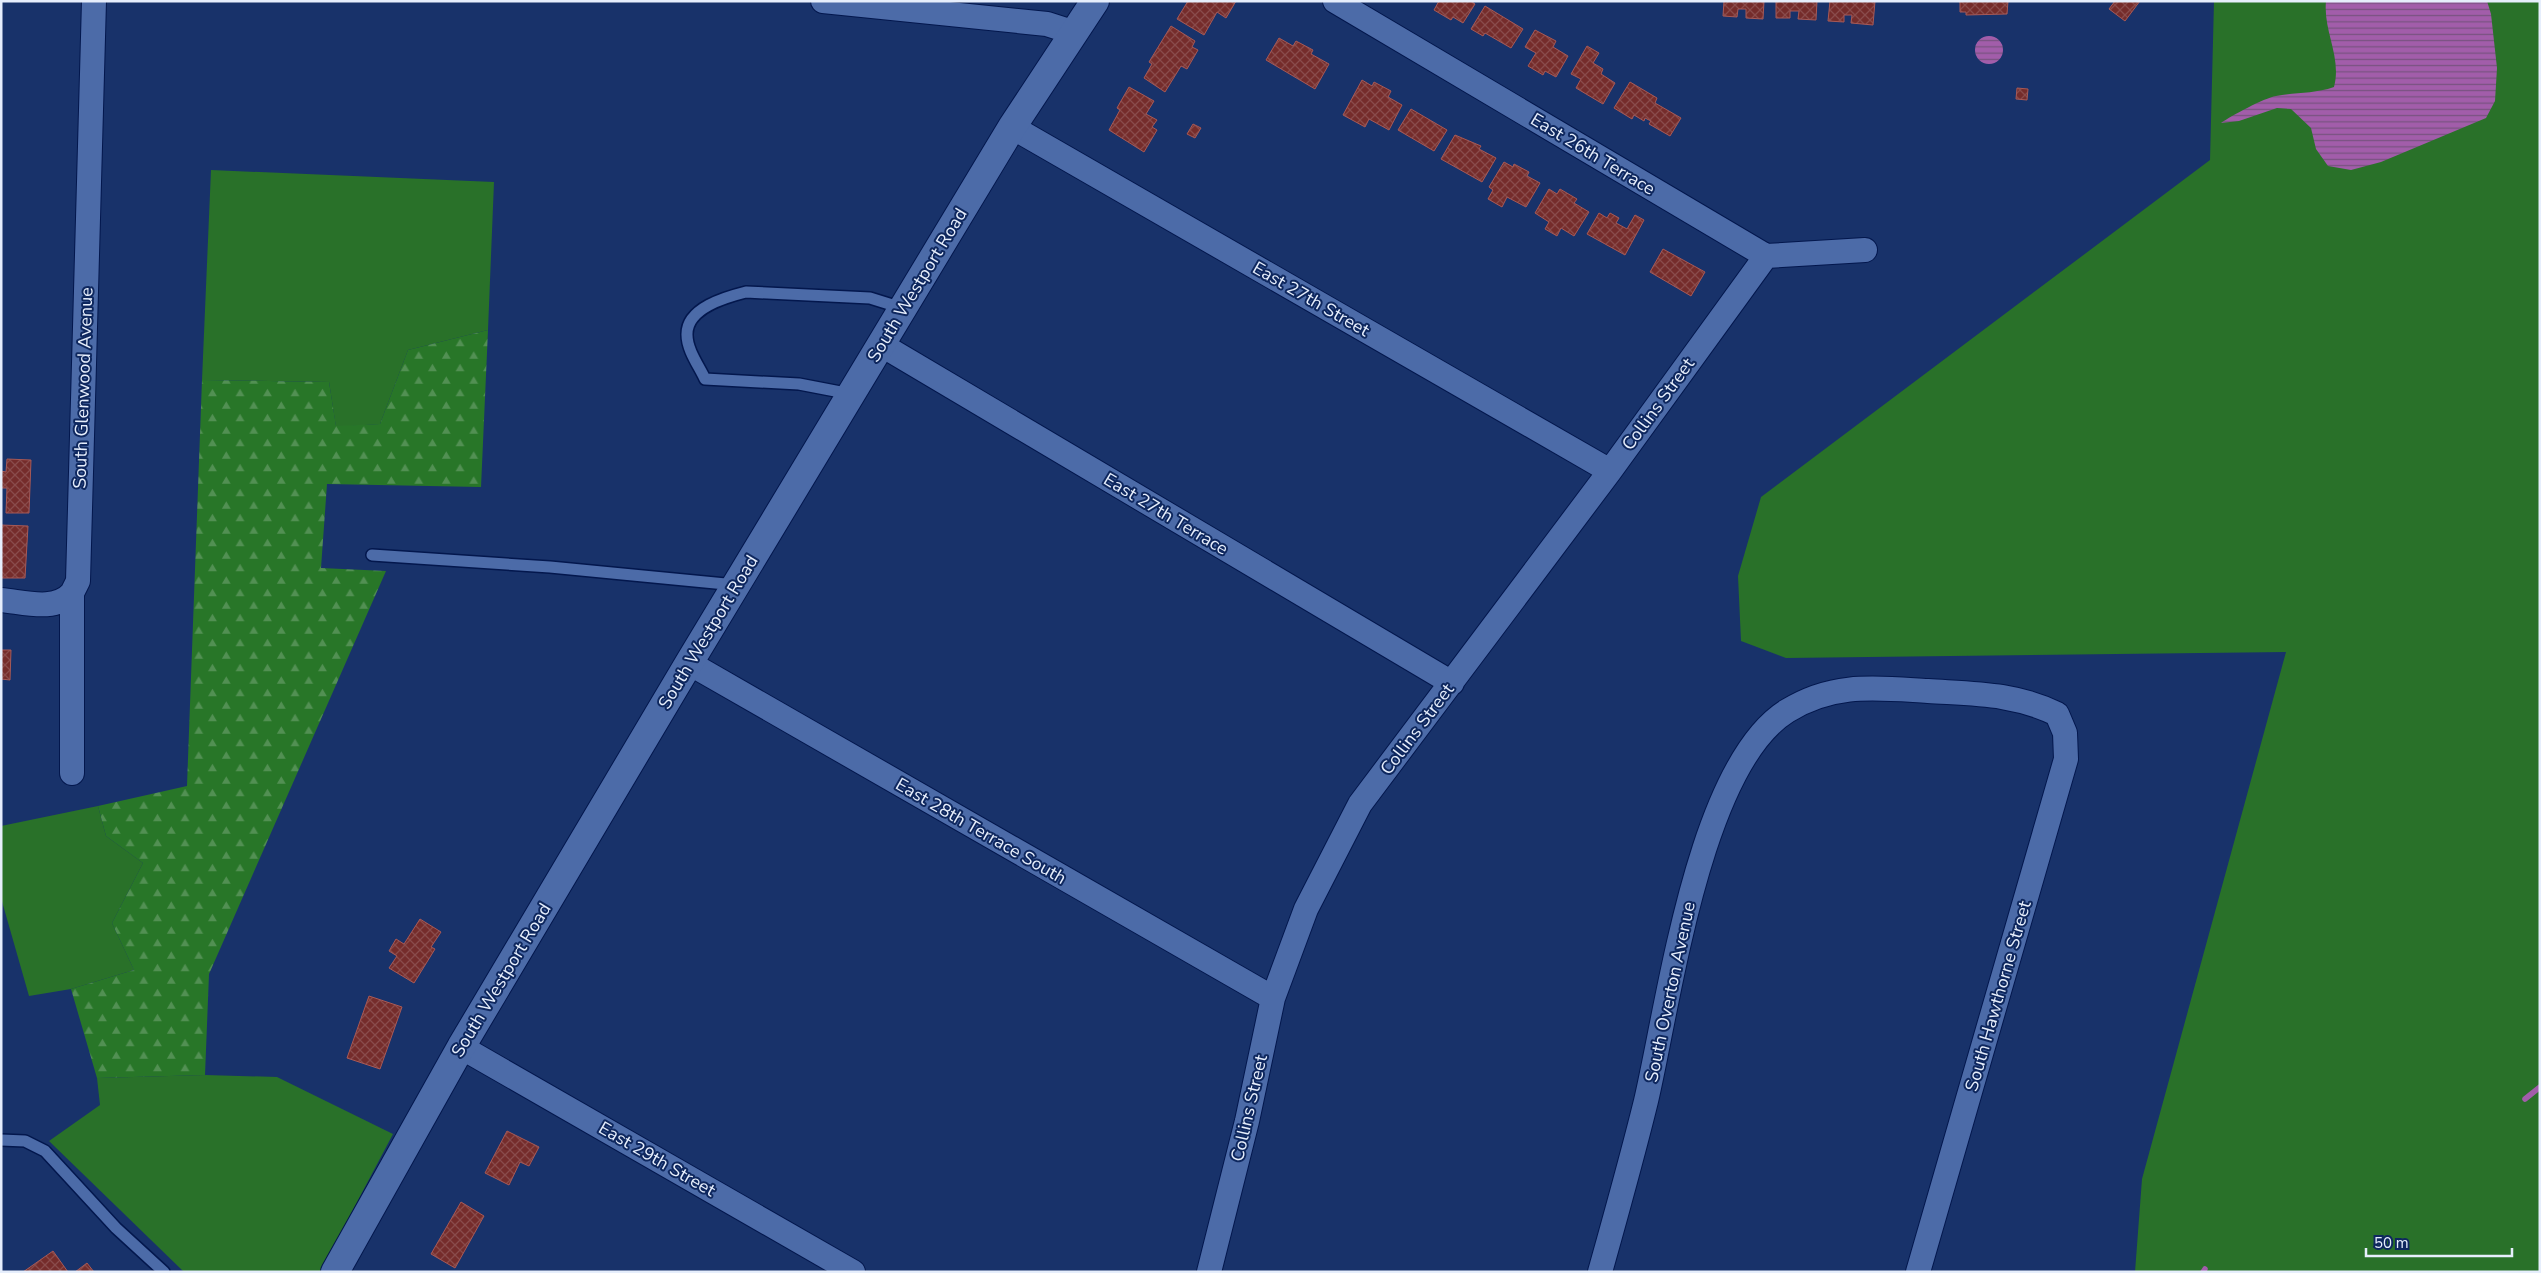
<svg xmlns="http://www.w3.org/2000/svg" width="2541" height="1273" viewBox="0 0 2541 1273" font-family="'Nunito Sans',sans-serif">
  <defs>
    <pattern id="forest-firs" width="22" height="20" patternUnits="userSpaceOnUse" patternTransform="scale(1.25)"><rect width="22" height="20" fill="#287628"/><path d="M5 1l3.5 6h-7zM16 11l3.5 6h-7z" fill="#529053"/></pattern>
    <pattern id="water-rules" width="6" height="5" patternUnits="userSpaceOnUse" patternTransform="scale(1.25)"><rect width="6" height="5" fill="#a25daa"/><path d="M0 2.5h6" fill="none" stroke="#785380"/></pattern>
    <pattern id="building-cross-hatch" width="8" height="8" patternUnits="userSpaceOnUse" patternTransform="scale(1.25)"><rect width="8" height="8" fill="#752c2b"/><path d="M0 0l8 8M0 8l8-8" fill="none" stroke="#894b4b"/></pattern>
  </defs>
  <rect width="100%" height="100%" fill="#18326a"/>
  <path fill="#297129" d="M2214 1H2540V1272H2135L2142 1179 2286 652 1786 658 1741 641 1738 576 1761 497 2210 160Z
    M211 170 494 182 488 330 408 350 380 424 336 427 329 382 202 380Z
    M98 806 106 836 143 863 112 923 134 970 71 989 29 996 1 898V826Z
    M205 1075 277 1077 393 1134 320 1272H184L49 1141 100 1105 97 1078Z"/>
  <path fill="url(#forest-firs)" d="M488 330 481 487 327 484 321 568 386 571 209 974 205 1075 97 1078 71 989 134 970 112 923 143 863 106 836 98 806 187 786 202 380 329 382 336 426 380 424 408 350Z"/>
  <path fill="url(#water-rules)" d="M2326 1H2487L2491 14 2497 68 2495 101 2486 118 2381 162 2351 170 2328 166 2316 149 2311 128 2291 109 2277 108 2239 121 2221 123C2231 116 2264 98 2276 96 2296 92 2314 94 2334 87 2342 57 2323 31 2326 1Z
    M1975 50a14 14 0 1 1 28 0a14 14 0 1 1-28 0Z"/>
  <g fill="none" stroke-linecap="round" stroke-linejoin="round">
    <path stroke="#a25daa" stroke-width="5.5" d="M2525 1099 2540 1087
      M2203 1272 2205 1269"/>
  </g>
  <path fill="url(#building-cross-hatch)" stroke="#a75956" d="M1188 1H1236L1226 18 1217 12 1204 35 1177 19Z
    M1439 1H1471L1475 4 1463 23 1453 17 1451 20 1434 10Z
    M1724 1H1764L1763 19 1746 18V9H1738L1737 17 1723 16Z
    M1776 1H1817L1816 20 1798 19 1799 11H1790V18H1776Z
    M1830 1H1875L1873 25 1851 23 1852 15H1844V22L1828 21Z
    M1957 1H2008L2007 14 1966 15V12H1960V2Z
    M2115 1H2140L2125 21 2109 9Z
    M1485 6 1523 29 1511 48 1485 33 1483 36 1471 29Z
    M1171 26 1195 41 1192 47 1198 50 1187 69 1181 66 1165 92 1144 78 1152 64 1149 62Z
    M1535 30 1556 41 1553 47 1568 56 1556 77 1545 71 1543 75 1528 66 1536 53 1525 47Z
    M1279 38 1293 46 1296 41 1313 50 1311 54 1329 64 1315 89 1266 60Z
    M1587 46 1599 53 1593 63 1603 69 1601 74 1615 83 1603 104 1576 88 1581 79 1571 74Z
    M1362 80 1372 86 1374 82 1391 91 1388 97 1402 105 1389 130 1369 119 1365 127 1343 115Z
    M1630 82 1657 98 1655 103 1681 118 1670 136 1649 124 1651 121 1645 118 1644 121 1634 115 1632 119 1614 108Z
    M1129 87 1154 101 1146 114 1157 120 1152 127 1157 130 1144 152 1109 130 1120 110 1117 108Z
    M2017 88 2028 89 2027 100 2016 99Z
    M1411 109 1447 130 1434 151 1398 130Z
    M1193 124 1201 128 1195 138 1187 134Z
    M1455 135 1481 146 1479 149 1496 158 1482 182 1441 159Z
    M1504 162 1513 167 1514 164 1529 172 1527 176 1540 183 1526 207 1507 197 1502 207 1488 199 1493 190 1489 187Z
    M1549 189 1557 194 1560 189 1577 199 1574 203 1589 212 1574 236 1561 228 1557 236 1545 229 1549 222 1535 213Z
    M1599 213 1607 218 1610 213 1619 218 1616 223 1627 229 1635 215 1644 220 1625 255 1587 234Z
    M1663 249 1705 272 1691 296 1650 272Z
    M7 459 31 460 29 513H6L7 488H1V471L6 472Z
    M1 525 28 526 25 578H1Z
    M1 650H11L10 680 1 679Z
    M420 919 441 932 431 947 435 949 414 983 389 968 397 956 389 951 396 939 404 944Z
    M369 996 402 1007 380 1069 347 1058Z
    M507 1131 539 1147 529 1166 520 1162 509 1185 485 1173Z
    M461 1202 484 1216 455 1268 431 1254Z
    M53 1251 68 1272H23Z
    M87 1263 94 1272H75Z"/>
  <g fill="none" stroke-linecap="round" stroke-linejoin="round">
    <defs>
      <path id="service" d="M851 394 799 384 705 379C699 366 687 350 687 335 686 308 726 297 746 292L870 298 902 308
        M372 555 550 567 736 585
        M1 1140 25 1141 45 1151 116 1228 164 1272"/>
      <path id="minor" d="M823 1 1047 24 1075 33
        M1335 1 1766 256 1865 250
        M1012 127 1610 471
        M880 344 1452 683
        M1 600C24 602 55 612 72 593
        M689 663 1273 998
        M72 773V593L78 581 94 1
        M461 1047 853 1272
        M1209 1272 1247 1121 1273 998 1306 909 1360 804 1610 471 1766 256
        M1600 1272C1616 1215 1632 1158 1646 1101 1669 1003 1699 766 1787 711 1834 682 1876 688 1928 691 1974 694 2014 693 2057 714L2065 733 2066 759 1918 1272"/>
      <path id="tertiary" d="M335 1272 461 1047 689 663 1012 127 1095 1"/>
    </defs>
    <use href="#service" stroke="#03174d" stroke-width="14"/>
    <use href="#minor" stroke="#03174d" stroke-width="26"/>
    <use href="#tertiary" stroke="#03174d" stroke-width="30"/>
    <use href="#service" stroke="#4c6ba8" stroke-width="11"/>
    <use href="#minor" stroke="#4c6ba8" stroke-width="24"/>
    <use href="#tertiary" stroke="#4c6ba8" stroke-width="28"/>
  </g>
  <g text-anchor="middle" stroke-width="4" stroke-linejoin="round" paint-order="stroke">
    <g font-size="18" fill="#e6eefc" stroke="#0e275e">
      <text transform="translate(1593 154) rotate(31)" y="6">East 26th Terrace</text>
      <text transform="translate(917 285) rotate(-59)" y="6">South Westport Road</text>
      <text transform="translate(1311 299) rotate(30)" y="6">East 27th Street</text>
      <text transform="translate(83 388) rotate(-88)" y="6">South Glenwood Avenue</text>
      <text transform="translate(1658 404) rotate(-54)" y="6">Collins Street</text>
      <text transform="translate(1166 514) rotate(31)" y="6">East 27th Terrace</text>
      <text transform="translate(708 632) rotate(-59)" y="6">South Westport Road</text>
      <text transform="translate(1417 729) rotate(-53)" y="6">Collins Street</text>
      <text transform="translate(981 831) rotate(30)" y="6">East 28th Terrace South</text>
      <text transform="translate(501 980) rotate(-59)" y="6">South Westport Road</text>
      <text transform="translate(1670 992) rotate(-78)" y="6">South Overton Avenue</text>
      <text transform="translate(1998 996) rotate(-74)" y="6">South Hawthorne Street</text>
      <text transform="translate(1249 1108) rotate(-77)" y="6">Collins Street</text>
      <text transform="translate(657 1159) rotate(30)" y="6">East 29th Street</text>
    </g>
  </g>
  <rect width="2541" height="1273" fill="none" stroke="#e6eefc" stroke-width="5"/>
  <path d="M2366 1248v8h146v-8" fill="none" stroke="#e6eefc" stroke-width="2.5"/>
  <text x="2374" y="1248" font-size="15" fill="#e6eefc" stroke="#0e275e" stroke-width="4" paint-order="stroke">50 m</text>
</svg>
